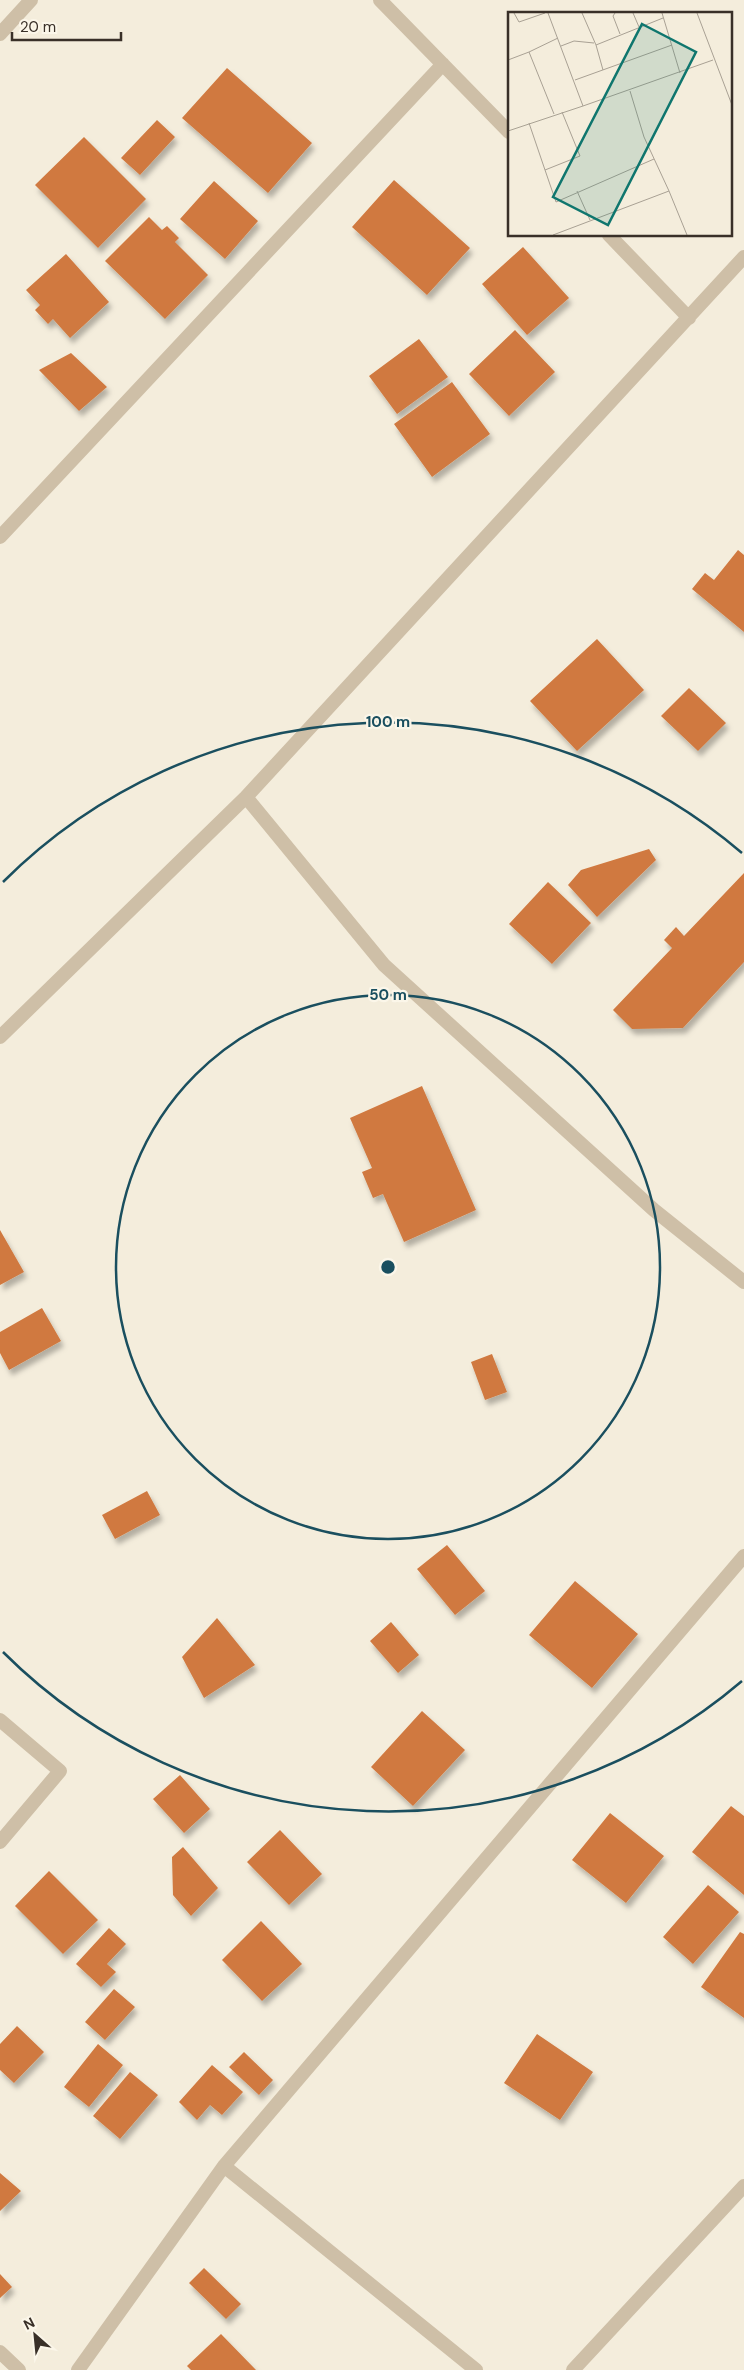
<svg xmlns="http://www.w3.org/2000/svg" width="744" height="2370" viewBox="0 0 744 2370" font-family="'DM Sans',sans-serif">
  <defs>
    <filter id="shadow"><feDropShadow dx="3" dy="5.5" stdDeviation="2.5" flood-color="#0004"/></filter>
  </defs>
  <rect width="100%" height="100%" fill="#f4eddc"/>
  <path fill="#d0793f" filter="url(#shadow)" d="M227 68 312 143 268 193 182 118Z
    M157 120 175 137 140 175 121 158Z
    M84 137 146 199 98 248 35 185Z
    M394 180 470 248 427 295 352 227Z
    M214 181 258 221 225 259 180 219Z
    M149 217 162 230 167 226 179 238 175 242 208 275 165 319 105 261Z
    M523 247 569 298 527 335 482 284Z
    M66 254 109 302 70 338 53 319 48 324 35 310 40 305 26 290Z
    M515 330 555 372 509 416 469 374Z
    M419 339 448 377 397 414 369 376Z
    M71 353 107 387 79 411 39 370Z
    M452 382 490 434 432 477 394 424Z
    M738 550 744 555V632L692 589 705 573 714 580Z
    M597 639 644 690 577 751 530 701Z
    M689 688 726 723 698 751 661 716Z
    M649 849 656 860 597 917 568 885 581 870Z
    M744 873V962L683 1028 632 1029 613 1010 672 948 664 940 676 927 684 936Z
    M548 882 591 923 552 964 509 924Z
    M422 1086 476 1210 404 1242 383 1194 373 1198 362 1172 372 1168 350 1118Z
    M0 1230 24 1272 0 1285Z
    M42 1308 61 1341 9 1370 0 1353V1332Z
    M492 1354 507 1392 485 1400 471 1362Z
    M147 1491 160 1515 115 1539 102 1515Z
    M447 1545 485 1591 455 1615 417 1569Z
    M575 1581 638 1634 592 1688 529 1635Z
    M217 1618 255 1665 204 1698 182 1657Z
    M391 1622 419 1655 398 1673 370 1641Z
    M422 1711 465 1750 413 1806 371 1767Z
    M180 1775 210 1809 184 1833 153 1799Z
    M731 1806 744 1816V1895L692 1852Z
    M610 1813 664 1856 626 1903 572 1860Z
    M280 1830 322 1874 289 1905 247 1862Z
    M183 1847 218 1888 191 1916 173 1895 172 1857Z
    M49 1871 98 1920 63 1954 15 1906Z
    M708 1885 739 1912 693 1964 663 1937Z
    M261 1921 302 1964 262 2001 222 1960Z
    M109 1928 126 1944 107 1964 116 1972 101 1987 76 1964Z
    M740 1932 744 1934V2018L701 1987Z
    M114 1989 135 2007 105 2040 85 2022Z
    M17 2026 44 2052 14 2083 0 2070V2044Z
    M537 2034 593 2072 560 2120 504 2083Z
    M98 2044 123 2065 89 2107 64 2087Z
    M244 2052 273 2080 259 2095 229 2067Z
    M212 2065 243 2092 222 2115 210 2105 197 2120 179 2102Z
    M130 2072 158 2095 120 2139 93 2116Z
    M0 2173 21 2191 0 2211Z
    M204 2268 241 2304 226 2319 189 2283Z
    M0 2274 12 2287 0 2298Z
    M221 2334 256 2370H191L187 2366Z"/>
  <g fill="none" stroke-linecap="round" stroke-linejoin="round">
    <path stroke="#cebfa7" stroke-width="14" d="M380 0 509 132
      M0 34 31 0
      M609 235 689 318
      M0 537 443 64
      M246 797 384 965 654 1210 744 1282
      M0 1037 246 797 744 257
      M0 1720 60 1771 0 1842
      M224 2166 476 2370
      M0 2352 19 2370
      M78 2370 224 2166 744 1556
      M573 2370 744 2186"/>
  </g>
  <g fill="none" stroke="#1a4f5f" stroke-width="2.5">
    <circle cx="388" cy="1267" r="272"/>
    <path d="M742 1681A545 545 0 0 1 3 1652M3 882A545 545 0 0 1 742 853"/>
  </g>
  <g transform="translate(508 12)">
    <rect width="224" height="224" fill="#f4eddc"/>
    <path fill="none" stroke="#a9a194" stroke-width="1" d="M6 1 11 10 37 1M40 1 75 94 205 48M74 1 88 33 155 6M107 1 105 4 112 22M125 1 131 15M154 1 172 61M189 1 224 93M88 33 95 58M53 34 66 29 86 31M0 48 21 40M67 68 164 33M54 100 72 144 37 158 48 190 146 147M46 102 21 40 50 26M21 111 37 158M0 119 75 94M69 179 82 208M161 179 179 223M45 223 161 179 136 125 122 79"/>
    <path fill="#0f766e" fill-opacity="0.15" stroke="#0f766e" stroke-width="2.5" d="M134 12 188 40 100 213 45 185Z"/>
    <rect width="224" height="224" fill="none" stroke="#393028" stroke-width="2.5"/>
  </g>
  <circle cx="388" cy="1267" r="8" fill="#1a4f5f" stroke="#fbf6e9" stroke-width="2.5"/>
  <g font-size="15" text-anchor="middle" font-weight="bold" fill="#1a4f5f" stroke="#fbf6e9" stroke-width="4.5" stroke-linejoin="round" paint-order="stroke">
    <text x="388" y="727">100 m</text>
    <text x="388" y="1000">50 m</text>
  </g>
  <g transform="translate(35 2335) rotate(333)" stroke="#fbf6e9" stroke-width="4" paint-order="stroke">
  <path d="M0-4L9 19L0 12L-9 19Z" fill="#393028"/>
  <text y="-8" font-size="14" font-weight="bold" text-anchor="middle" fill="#393028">N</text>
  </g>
  <path d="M12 32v8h109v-8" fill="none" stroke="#393028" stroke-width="2.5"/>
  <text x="20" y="32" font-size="15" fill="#393028" stroke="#fbf6e9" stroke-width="4" paint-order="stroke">20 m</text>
</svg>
